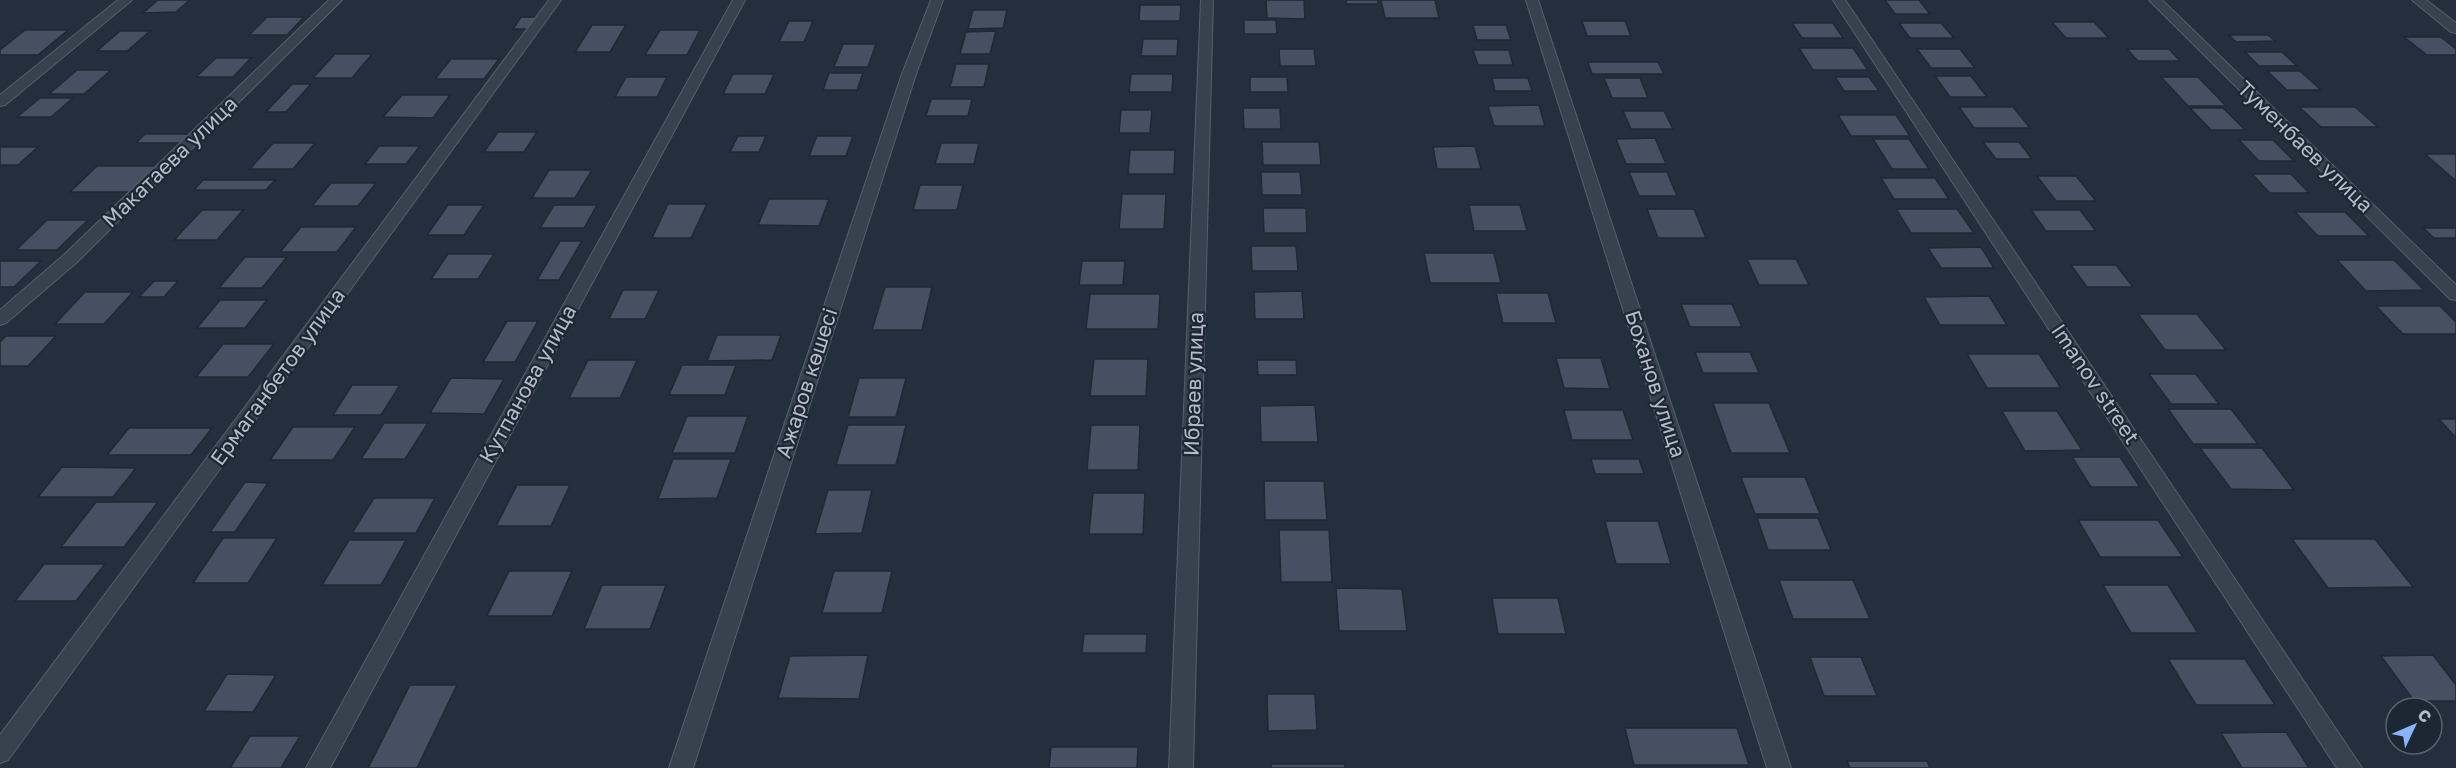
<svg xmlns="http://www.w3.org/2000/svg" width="2456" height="768" viewBox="0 0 2456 768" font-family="'Golos Text',sans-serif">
  <rect width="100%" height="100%" fill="#242f3e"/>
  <path fill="#455162" stroke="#1f2835" stroke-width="1.5" d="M158 0H190L176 12 143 13Z
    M1266 0H1304L1305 19 1267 18Z
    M1346 0H1378V4H1346Z
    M1381 0H1435L1439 18H1385Z
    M1885 0H1919L1930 14H1895Z
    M1140 5H1181L1180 21H1139Z
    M973 10H1007L1003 28 968 29Z
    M267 17H304L287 35H249Z
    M521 17H538L530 29H513Z
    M1244 20H1276L1277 34H1244Z
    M789 21H813L804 42H779Z
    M1582 21H1625L1631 36H1587Z
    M2052 22H2094L2109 38H2066Z
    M1792 23H1833L1843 38H1802Z
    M1899 23H1941L1954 38H1910Z
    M592 25H626L610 52H575Z
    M1473 25H1506L1511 40H1477Z
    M25 30H68L38 55H0V50Z
    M660 30H700L687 55H645Z
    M120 31H150L127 51H97Z
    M996 31 990 54H960L966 32Z
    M2229 35H2268L2275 41 2236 42Z
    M2404 37H2441L2456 49V55H2427Z
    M1143 39H1178L1177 56H1141Z
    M843 44H876L868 67H834Z
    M1799 48H1853L1868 70H1813Z
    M1279 49H1314L1316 66H1280Z
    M1917 49H1960L1975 68H1931Z
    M2127 49H2169L2180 61H2138Z
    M1473 50H1509L1513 65H1478Z
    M2245 52H2282L2297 66H2259Z
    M335 54H372L352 78H313Z
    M216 58H251L233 77H196Z
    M451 59H499L484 79H435Z
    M1588 62H1658L1664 74H1592Z
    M956 64H989L984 87H950Z
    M77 70H111L84 94H49Z
    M2267 71H2300L2321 90H2287Z
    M829 73H863L857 90H823Z
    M733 74H774L765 94H723Z
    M1131 74H1173L1172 92H1129Z
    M1935 76H1971L1987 97H1950Z
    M626 77H667L657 97H615Z
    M1250 77H1287L1288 92H1250Z
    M1835 77H1869L1879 91H1844Z
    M2161 77H2198L2226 106H2188Z
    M1492 78H1528L1532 91H1495Z
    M1604 78H1640L1648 98H1612Z
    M292 84H311L286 112H266Z
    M402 95H450L433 118 383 117Z
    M40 98H73L51 117H17Z
    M931 99H972L968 116H926Z
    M1539 105 1545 126H1494L1488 106Z
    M1959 107H2013L2030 128H1974Z
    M2299 107H2355L2378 127H2321Z
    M1243 108H1280L1281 129H1244Z
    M2190 108H2223L2245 130H2211Z
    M1121 110H1152L1150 133H1119Z
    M1623 111H1664L1673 129H1631Z
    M1838 115H1896L1910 136H1851Z
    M498 132H537L524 152H484Z
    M145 134H190L180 143H136Z
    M738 136H766L759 152H730Z
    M817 136H853L846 156H809Z
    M1655 138 1666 164H1626L1616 139Z
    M1873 139H1909L1929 169H1892Z
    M2239 140H2273L2294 161H2259Z
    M1262 142H1319L1321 165H1263Z
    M1983 142H2019L2032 159H1996Z
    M273 143H315L293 169H250Z
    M941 143H979L974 164H935Z
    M379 146H420L406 164H365Z
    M1475 146 1481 169H1437L1433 147Z
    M0 147H38L18 165H0Z
    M1130 150H1175L1174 174H1128Z
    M2425 154H2456V181Z
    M97 166H156L131 192H70Z
    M549 170H592L575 198H532Z
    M1261 172H1300L1302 195H1262Z
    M1629 172H1667L1677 196H1639Z
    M2252 174H2291L2309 193H2270Z
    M2037 176H2076L2096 201H2056Z
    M1881 178H1935L1949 199H1894Z
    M203 180H275L266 190H194Z
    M331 183H376L358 206H312Z
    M920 185H963L957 210H913Z
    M1122 194H1166L1164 229H1119Z
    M769 199H829L819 226 758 225Z
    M668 204H707L691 238H652Z
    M448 205H484L464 235H427Z
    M554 205H597L584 228H540Z
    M1469 205H1520L1527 231H1474Z
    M1263 208H1306L1307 233H1264Z
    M1647 209H1694L1706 238H1658Z
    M1896 209H1957L1974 233H1911Z
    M202 210H243L217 240H174Z
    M2031 210H2080L2096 231H2046Z
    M2295 212H2345L2369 236H2318Z
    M47 220H88L57 250H16Z
    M301 227H356L337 252H280Z
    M2423 228H2456V238H2434Z
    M560 241H582L559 280H537Z
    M1251 246H1296L1298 271H1252Z
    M1981 247 1994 268H1941L1928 248Z
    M1424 253H1494L1501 283H1430Z
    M448 254H494L478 279H431Z
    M245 257H287L262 288H219Z
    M1747 259H1796L1809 285H1759Z
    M2337 260H2394L2424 290 2366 291Z
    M0 261H41L14 287H0Z
    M1082 261H1125L1123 285H1079Z
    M2071 265H2116L2133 287H2087Z
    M154 281H178L164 297H139Z
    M885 287H932L922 330H872Z
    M623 290H659L645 319H609Z
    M1302 291 1304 319H1255L1254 292Z
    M85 292H133L104 324H55Z
    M1496 293H1548L1556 323H1503Z
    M1090 294H1160L1158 329H1086Z
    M1989 296 2007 325H1940L1924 297Z
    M220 300H267L245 328H197Z
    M1681 304H1732L1742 327H1690Z
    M2376 306H2440L2456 322V334H2403Z
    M2138 314H2197L2226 350H2165Z
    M507 321H538L515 362H483Z
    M717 335H781L772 360 707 361Z
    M6 336H56L28 366H0V342Z
    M223 344H274L248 377H196Z
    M1695 352H1750L1759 373H1703Z
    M1967 354H2039L2061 388H1987Z
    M1556 358H1601L1610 389 1564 388Z
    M1094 359H1148L1146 396H1090Z
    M588 360H637L620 398H569Z
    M1257 360H1296L1297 375H1258Z
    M682 365H736L725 395H669Z
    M2149 374H2196L2219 404H2171Z
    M451 378 504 379 484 414 430 413Z
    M859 378H906L896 417H848Z
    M352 385H400L381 415H333Z
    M1713 403H1769L1790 453H1731Z
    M1315 405 1318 442H1261L1260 406Z
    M2168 409H2231L2258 444H2193Z
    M1564 410H1623L1633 440H1572Z
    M2002 411H2057L2082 450 2025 451Z
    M687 416H748L735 453H672Z
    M2439 419H2456V438Z
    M384 423H428L405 459H361Z
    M848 425H906L896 465H836Z
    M1091 425H1140L1138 470H1087Z
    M293 427H355L333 460H270Z
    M129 428H212L191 455H107Z
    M2200 448H2262L2294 490 2231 489Z
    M2072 457H2120L2140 487H2091Z
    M673 459H731L717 498 658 499Z
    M1591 459H1639L1644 474H1595Z
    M62 467 136 468 113 497H38Z
    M1741 477H1805L1820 514H1755Z
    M1264 481H1324L1327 520H1265Z
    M245 482 268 483 235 532H210Z
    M517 485H570L551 526H496Z
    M828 490H872L862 533 815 534Z
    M1093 493H1145L1143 534H1089Z
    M374 498H435L416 533H352Z
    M96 502H158L124 547H61Z
    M1757 518H1818L1831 550H1768Z
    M2078 520H2158L2183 557H2100Z
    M1605 521H1658L1671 564H1616Z
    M1279 530H1329L1332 582H1281Z
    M223 538H277L248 583H193Z
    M2292 539H2375L2413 587 2328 588Z
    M349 540H406L381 585H322Z
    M44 564H105L76 601H15Z
    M509 571H572L552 616H487Z
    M834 571H892L882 613H822Z
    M1779 580H1853L1870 619H1793Z
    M602 585H666L650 629H584Z
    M2103 585H2168L2198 633H2131Z
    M1336 588 1402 589 1407 631H1339Z
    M1492 598H1558L1566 634H1498Z
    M1084 634H1147L1146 653H1082Z
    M868 655 859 699 778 698 790 656Z
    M2433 655 2456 685V701H2414L2381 656Z
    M1810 657H1861L1877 696H1824Z
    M2168 659H2245L2275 705H2196Z
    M227 674 276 675 253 712 204 711Z
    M410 685H457L417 768H368Z
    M1267 694H1315L1317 730 1268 731Z
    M1625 728H1737L1749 765H1634Z
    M2286 732 2309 768H2242L2221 733Z
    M250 736H300L281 768H230Z
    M1051 747H1138L1137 768H1049Z
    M1847 761H1927L1930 768H1850Z
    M1271 764H1345V768H1271Z"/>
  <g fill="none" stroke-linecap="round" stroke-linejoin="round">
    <defs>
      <path id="street" d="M118 0H132L5 105 0 106V95Z
        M329 0H342L77 262 6 323 0 325V310L65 254Z
        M549 0H561L8 760 0 763V735Z
        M733 0H745L330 768H306Z
        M931 0H943L916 74 693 768H669L902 74Z
        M1201 0H1213L1193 768H1169Z
        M1526 0H1538L1791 768H1767Z
        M1833 0H1845L2362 768H2337Z
        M2149 0H2162L2456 285V300L2450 299Z
        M2412 0H2426L2456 23V33L2451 32Z"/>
    </defs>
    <use href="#street" stroke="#565f6c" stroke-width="2"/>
    <use href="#street" fill="#38414e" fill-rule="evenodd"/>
  </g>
  <g text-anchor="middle" stroke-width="4.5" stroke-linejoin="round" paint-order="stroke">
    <g font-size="21" fill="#b4bcc9" stroke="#1d2633">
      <text transform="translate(2305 147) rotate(44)" y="7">Туменбаев улица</text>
      <text transform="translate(170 162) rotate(-44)" y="7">Макатаева улица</text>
      <text transform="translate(278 377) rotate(-54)" y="7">Ермаганбетов улица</text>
      <text transform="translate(807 383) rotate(-72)" y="7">Ажаров көшесі</text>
      <text transform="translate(528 384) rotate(-61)" y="7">Кутпанова улица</text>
      <text transform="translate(1194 384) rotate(-88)" y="7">Ибраев улица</text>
      <text transform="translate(1655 384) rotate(72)" y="7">Боханов улица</text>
      <text transform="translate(2095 384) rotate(56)" y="7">Imanov street</text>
    </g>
  </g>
  <g transform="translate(2414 726) rotate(46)"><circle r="28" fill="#1d2633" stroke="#59626f" stroke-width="1.5"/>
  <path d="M0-4.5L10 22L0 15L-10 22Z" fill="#8ab4f8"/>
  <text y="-9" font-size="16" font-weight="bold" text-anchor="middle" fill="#b4bcc9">С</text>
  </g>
</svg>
